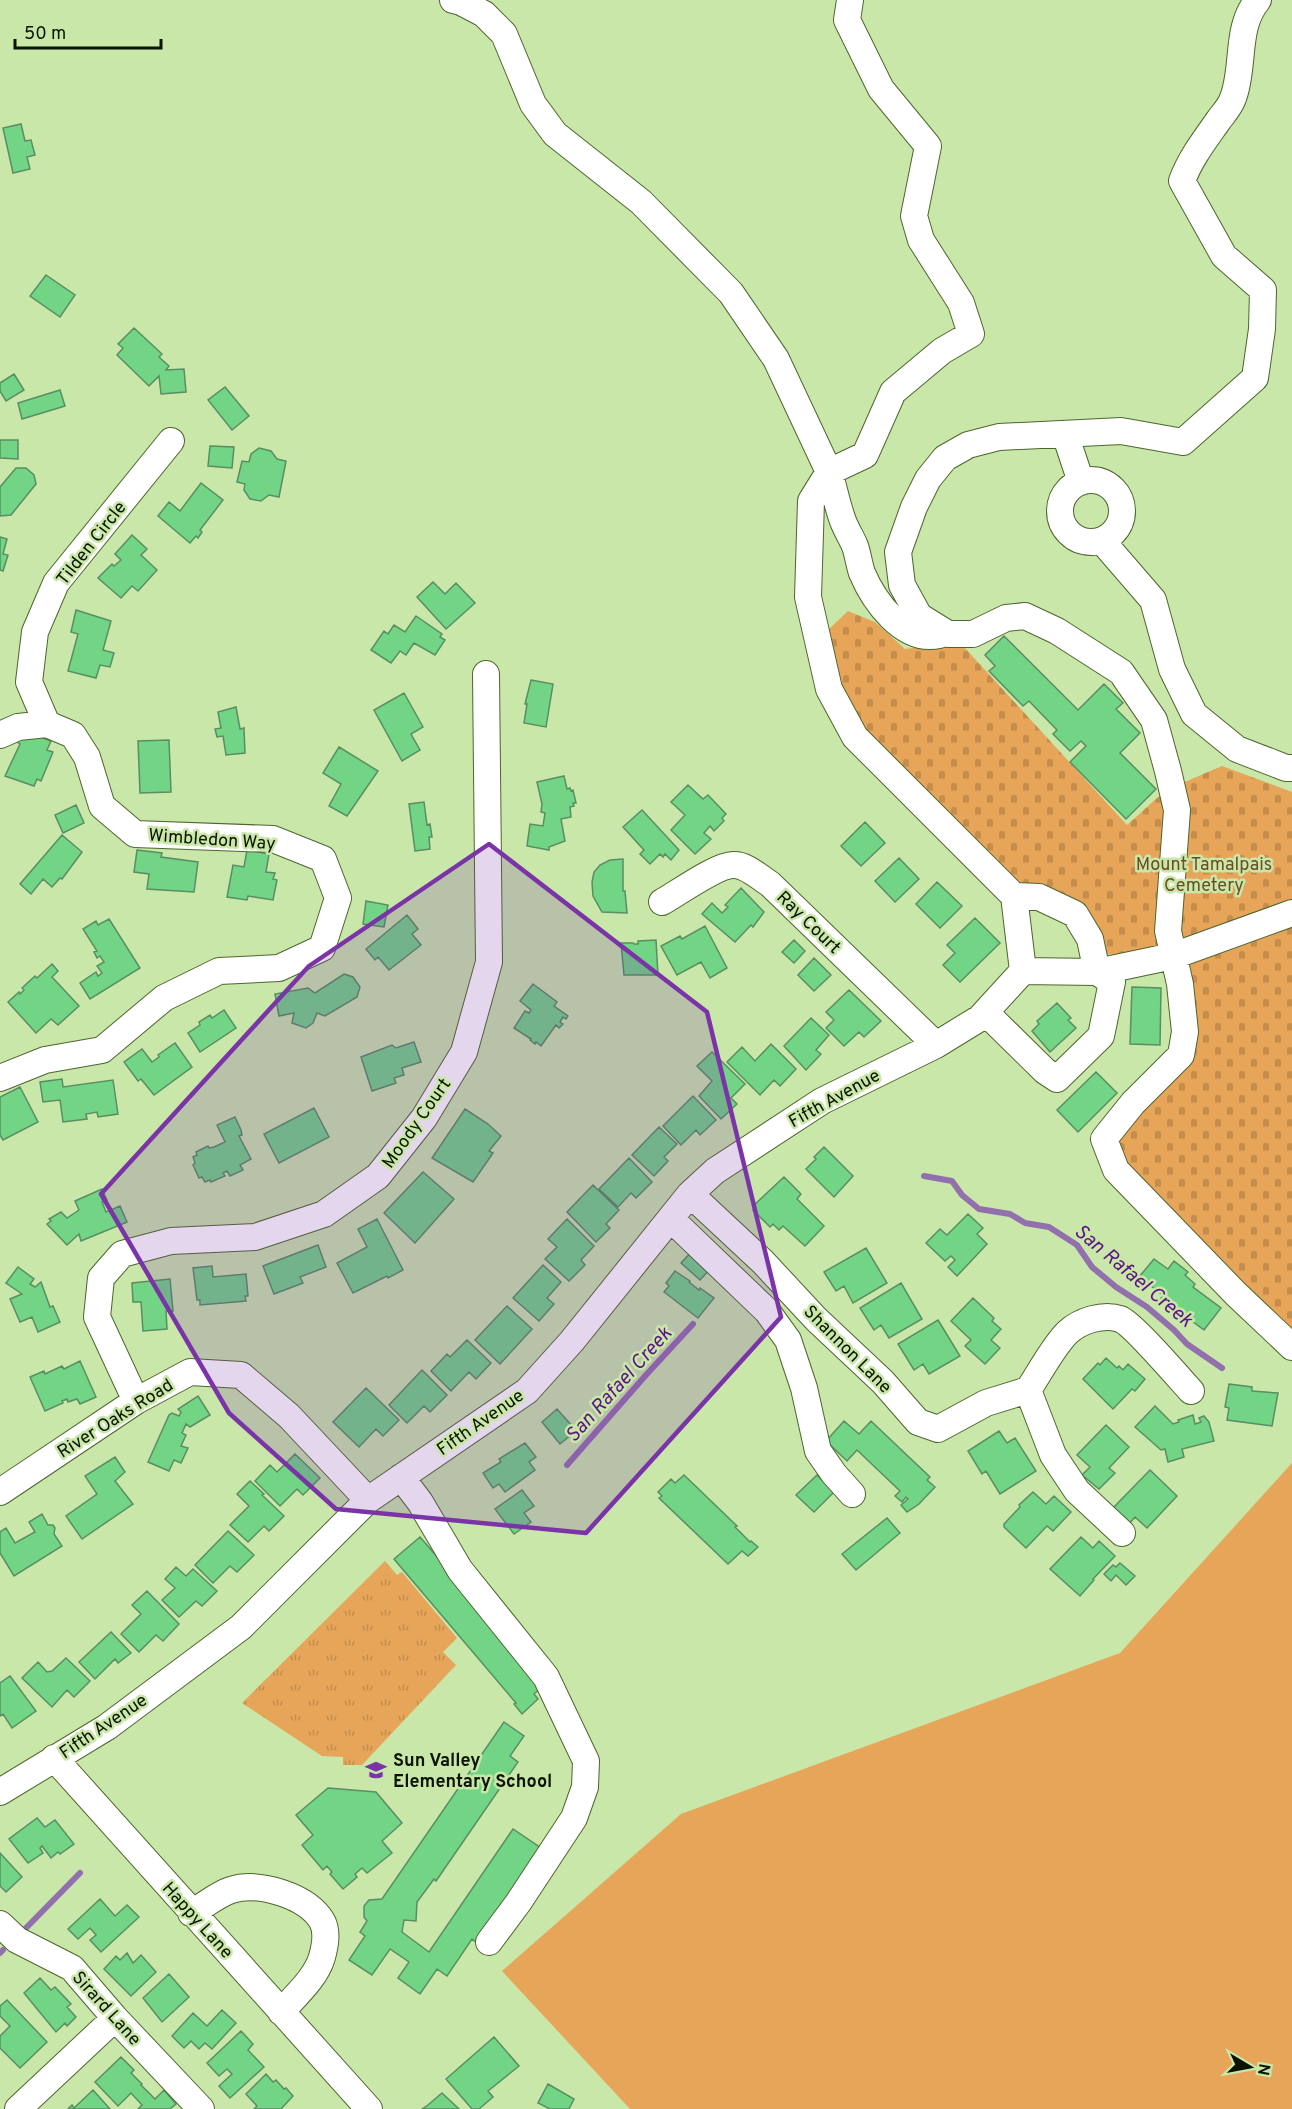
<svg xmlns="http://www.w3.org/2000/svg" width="1292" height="2109" viewBox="0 0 1292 2109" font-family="Overpass,sans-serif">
  <defs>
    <pattern id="grass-tufts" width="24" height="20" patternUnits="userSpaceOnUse" patternTransform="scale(1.5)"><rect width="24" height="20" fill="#e6a559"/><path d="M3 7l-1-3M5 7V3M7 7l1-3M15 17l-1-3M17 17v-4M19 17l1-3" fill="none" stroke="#c48d4c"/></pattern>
    <pattern id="cemetery-stones" width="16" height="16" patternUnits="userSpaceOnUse" patternTransform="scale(1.5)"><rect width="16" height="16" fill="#e6a559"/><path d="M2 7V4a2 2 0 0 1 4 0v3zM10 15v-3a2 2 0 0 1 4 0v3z" fill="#c48d4c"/></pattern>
  </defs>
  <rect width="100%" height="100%" fill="#c9e7a9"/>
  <path fill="url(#grass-tufts)" d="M385 1561 397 1575 402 1572 457 1638 443 1652 456 1665 362 1765H343V1757L322 1756 242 1703Z"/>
  <path fill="url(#cemetery-stones)" d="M848 611 875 622 905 649 938 645 965 648 1127 825 1166 790 1222 766 1292 792V1335L1118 1160 1114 1138 1187 1062 1186 961 1106 954 1069 898 1019 882 869 737 841 687 827 631Z"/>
  <path fill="#e6a559" d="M1292 1463V2109H630L502 1971 681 1814 1120 1653Z"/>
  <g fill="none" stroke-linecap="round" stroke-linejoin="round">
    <path stroke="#926fad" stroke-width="6" d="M924 1176 952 1181 962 1195 979 1209 1010 1214 1025 1223 1049 1227 1077 1245 1092 1267 1116 1287 1147 1307 1174 1330 1187 1344 1222 1368
      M567 1465 646 1375 693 1324
      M25 1929 80 1873
      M0 1953 3 1950"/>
  </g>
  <path fill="#72d485" stroke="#598e62" stroke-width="1.5" d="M21 124 25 141 31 140 35 155 27 157 30 169 13 173 3 128Z
    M46 275 75 295 60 317 30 296Z
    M134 328 162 354 159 357 169 366 166 370 184 369 186 392 161 394 159 376 149 386 117 355 123 348 118 344Z
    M14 374 24 390 6 401 0 391V383Z
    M225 387 249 416 232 430 208 400Z
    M60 390 65 406 22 419 18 403Z
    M0 440H18V459L0 458Z
    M210 446 234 447 232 468 208 466Z
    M259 448 271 451 277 459 286 461 279 497 269 495 261 501 250 499 244 490 245 484 237 482 242 461 249 462 251 454Z
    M16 468H26L34 475 36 484 11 515 0 516V487Z
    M201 483 223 500 200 530 202 532 198 538 196 536 190 543 158 516 169 502 180 511Z
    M132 535 147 549 141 555 157 570 138 591 132 586 121 598 98 578 112 564 114 566 121 560 115 554Z
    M0 537 7 539 3 554 8 555 3 571 0 570Z
    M433 582 445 594 456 583 475 603 446 629 417 597Z
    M76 610 111 621 103 650 114 653 110 667 100 665 96 678 68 671 78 634 71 632Z
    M416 616 442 634 440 637 445 640 435 655 414 643 406 655 400 651 391 663 371 650 384 631 388 634 394 625 405 632Z
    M1004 636 1078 710 1104 684 1123 703 1116 709 1140 733 1120 753 1156 789 1126 819 1070 762 1086 746 1081 741 1070 751 1053 734 1057 730 1029 701 1023 706 989 671 995 666 985 655Z
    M531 680 553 684 546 727 524 723 527 704H525Z
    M404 693 423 727 411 734 420 750 402 761 374 710Z
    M236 707 240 729 244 728 245 753 226 755 223 736 217 737 215 729 221 728 218 712Z
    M21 730 51 741 47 750 53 752 41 781 37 779 34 786 5 776 20 744 17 742Z
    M169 740 171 792 140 793 138 741Z
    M339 747 378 771 347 816 329 806 341 784 323 773Z
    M564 776 567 789 570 788 571 791 573 790 576 803H573L574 806 570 807 571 817 561 819 565 841 549 847V850L527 846 530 824 543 826 545 813 541 812 542 804 537 782Z
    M688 785 703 799 708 795 726 814 722 818 724 821 714 831 710 826 704 833 711 839 695 854 671 830 685 815 671 802Z
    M424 802 427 825 430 824 432 837H429L430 849 415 851 409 804Z
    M76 805 84 823 63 833 55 815Z
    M642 810 679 850 671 860 665 854 663 857 660 854 650 864 640 854 644 850 623 827Z
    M865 822 885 843 861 866 841 846Z
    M62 835 82 852 62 879 60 878 52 887 43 879 31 894 20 884Z
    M137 850 162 853 161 857 198 862 194 892 147 889 149 874 134 872Z
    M247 850 269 854 266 872 275 873 273 879 277 880 273 900 248 896 247 900 227 897 233 865 244 867Z
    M899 858 919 879 895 902 875 881Z
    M623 859V891H625L627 913 602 912 593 896 592 882 594 872 600 865 610 860Z
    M937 882 962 906 940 928 916 904Z
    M741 888 764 912 753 927 751 925 735 942 702 914 712 903 722 913 728 907 725 905Z
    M366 901 388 905 384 927 363 924Z
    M407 915 418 929 412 934 421 945 389 970 378 957 375 960 366 949Z
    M975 918 1000 943 960 982 943 965 955 953 947 945Z
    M109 919 140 968 90 999 80 983 96 972 98 976 102 973 97 966 104 962 100 956 97 958 94 952 97 951 83 929 96 921 98 925Z
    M705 926 727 968 710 978 701 962 677 975 661 946 680 936 682 939Z
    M656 940 658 975H624L621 943H633L634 944H638V941Z
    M794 940 805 951 794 963 782 952Z
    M814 958 831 975 814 991 798 975Z
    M52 964 58 971 52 977 79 1006 58 1025 51 1019 36 1033 8 1002 19 992 20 994 24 990 22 988 35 976 37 978Z
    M344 974 353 977 360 987 357 997 325 1016 317 1013 313 1023 306 1028 292 1023 294 1013 279 1016 275 994 308 988 315 993Z
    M533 984 557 1002 554 1006 568 1016 566 1019 563 1017 560 1022 563 1024 559 1028 556 1025 541 1046 536 1042 535 1044 530 1040 531 1039 514 1028 525 1011 529 1013 531 1010 520 1001Z
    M1132 987 1161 988 1160 1045 1130 1044Z
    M849 990 881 1021 864 1037 859 1032 844 1046 826 1028 834 1020 826 1012Z
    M1057 1003 1071 1018 1068 1020 1076 1028 1050 1052 1032 1031 1039 1024 1037 1021Z
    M224 1010 236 1028 200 1052 188 1033 200 1025 199 1022 210 1015 212 1018Z
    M811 1018 829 1035 816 1050 821 1054 806 1070 784 1046Z
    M414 1042 421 1062 402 1068 404 1075 394 1078 396 1083 372 1091 361 1057 392 1045 396 1048Z
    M175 1043 192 1067 154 1095 141 1079 138 1081 124 1062 142 1049 152 1062 159 1057 158 1055Z
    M771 1044 796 1069 780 1086 774 1080 760 1095 727 1062 742 1047 755 1061Z
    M712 1052 745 1084 731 1098 737 1104 721 1119 699 1096 712 1081 697 1066Z
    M1096 1072 1117 1093 1078 1132 1057 1110Z
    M62 1079 63 1087 113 1080 118 1114 98 1117 97 1112 86 1114 87 1119 63 1122 60 1100 43 1102 40 1082Z
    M20 1087 38 1122 3 1140 0 1135V1097Z
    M693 1096 716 1120 700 1135 696 1130 681 1145 663 1126Z
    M314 1108 329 1137 279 1163 264 1134Z
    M465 1109 488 1124 501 1136 489 1151 493 1153 473 1182 432 1158Z
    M235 1117 241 1130 242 1135 239 1136 251 1159 240 1165 243 1170 230 1176 227 1171 223 1173 225 1176 211 1182 210 1180 205 1182 202 1177 199 1178 193 1165 195 1163 193 1157 197 1155 196 1152 208 1146 209 1148 214 1147 225 1142 217 1125Z
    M659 1127 677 1144 664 1157 668 1161 654 1176 632 1155Z
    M824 1147 853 1176 834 1197 806 1169 816 1159 814 1157Z
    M629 1158 652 1182 636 1198 631 1193 618 1207 599 1189Z
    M423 1172 454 1199 415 1243 384 1213Z
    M784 1177 801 1194 797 1199 824 1226 805 1246 783 1226 779 1230 773 1224 770 1227 753 1210 755 1208 753 1206Z
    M593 1185 619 1210 606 1224 610 1228 596 1242 567 1212Z
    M102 1189 107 1200 102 1202 106 1212 120 1206 127 1222 81 1241 79 1234 67 1245 47 1224 51 1221 49 1219 61 1212 67 1218 79 1210 75 1201Z
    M968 1214 983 1228 977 1234 987 1244 957 1276 948 1267 955 1260 951 1256 945 1261 926 1243 940 1229 947 1235Z
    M377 1219 403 1270 388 1278 387 1276 353 1293 337 1263 367 1247 358 1229Z
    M567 1219 594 1246 581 1260 585 1265 569 1281 545 1259 557 1247 548 1239Z
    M318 1245 326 1267 300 1277 303 1283 274 1294 263 1266Z
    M866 1248 887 1283 853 1303 844 1286 836 1291 824 1272Z
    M694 1249 713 1266 700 1280 681 1263Z
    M1154 1259 1168 1269 1174 1261 1188 1272 1185 1275 1195 1284 1193 1287 1221 1308 1204 1330 1161 1298 1164 1296 1139 1277Z
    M543 1265 561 1282 547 1298 554 1304 539 1321 513 1298Z
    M212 1266 213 1277 246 1274 248 1296H245L246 1301 200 1305V1300H197L193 1268Z
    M18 1267 34 1279 30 1284 35 1287 41 1282 50 1307 53 1306 60 1322 38 1332 32 1317 20 1322 10 1299 22 1294 6 1283Z
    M675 1271 690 1281 689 1282 699 1290 700 1288 714 1298 698 1318 664 1292 669 1286 666 1283Z
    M170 1279 173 1311H166L167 1329 143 1331 141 1302H133L132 1283Z
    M901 1283 922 1319 889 1338 881 1325 874 1330 860 1308Z
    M973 1298 994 1318 992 1321 1001 1329 991 1340 1000 1348 985 1364 965 1346 971 1340 951 1321Z
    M507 1306 532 1329 500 1364 475 1340Z
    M938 1320 960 1356 929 1374 923 1364 914 1370 898 1344Z
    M467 1340 491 1363 476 1379 469 1372 451 1391 431 1371 447 1354 450 1357Z
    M1106 1358 1117 1368 1119 1366 1123 1370 1128 1364 1145 1379 1135 1391 1132 1389 1113 1409 1083 1379 1098 1363 1100 1365Z
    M80 1361 96 1397 80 1404 77 1399 68 1402 67 1399 62 1401 63 1403 45 1411 30 1377 44 1371 45 1374 62 1366 64 1369Z
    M422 1370 447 1395 430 1412 424 1406 407 1423 389 1405Z
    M1229 1384 1252 1387V1391L1278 1393 1272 1426 1227 1420 1229 1408 1225 1407Z
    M366 1388 399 1420 383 1436 376 1429 359 1447 333 1422Z
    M198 1396 210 1415 190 1427 186 1424 182 1433 186 1435 181 1446 188 1448 181 1463 174 1460 169 1471 148 1462 169 1415 172 1413 179 1416 181 1412 178 1409Z
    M1155 1406 1173 1424 1179 1422 1178 1420 1193 1415 1195 1424 1201 1422 1199 1418 1204 1416 1209 1422 1214 1441 1182 1449 1184 1457 1168 1462 1165 1449 1161 1450 1135 1427Z
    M557 1409 572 1426 567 1430 571 1435 560 1444 542 1422Z
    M844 1421 859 1434 871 1421 930 1477 927 1480 935 1487 919 1504 907 1512 901 1505 908 1499 906 1497 902 1502 895 1496 900 1491 857 1450 847 1461 826 1441Z
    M1106 1425 1129 1447 1109 1468 1115 1473 1099 1489 1082 1475 1090 1467 1077 1455Z
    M999 1431 1007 1443 1015 1438 1036 1471 1000 1494 986 1471 982 1474 968 1451Z
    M525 1443 536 1457 529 1462 535 1470 505 1492 499 1484 493 1488 483 1473 501 1462 499 1459Z
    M295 1454 320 1478 303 1495 297 1489 280 1506 255 1481 270 1465 277 1472Z
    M115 1457 125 1472 115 1481 133 1504 82 1539 66 1516 97 1494 85 1476Z
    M1150 1470 1177 1496 1147 1528 1135 1517 1129 1524 1113 1508Z
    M684 1475 737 1526 735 1527 750 1542 751 1541 758 1547 748 1556 742 1551 728 1564 659 1498 662 1496 658 1492 671 1479 675 1483Z
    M817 1475 834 1492 814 1512 796 1495Z
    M250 1481 264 1494 262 1495 284 1516 269 1531 264 1526 248 1542 230 1525 249 1506 237 1494Z
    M522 1490 534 1506 524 1513 531 1522 514 1534 495 1509Z
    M1033 1492 1046 1504 1054 1496 1071 1512 1053 1531 1047 1526 1026 1548 1004 1527V1524L1020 1507 1019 1505Z
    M42 1514 48 1525H53L55 1528 54 1534 62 1546 14 1576 0 1553V1532L6 1528 15 1543 35 1532 29 1522Z
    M887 1518 900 1533 856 1570 842 1554Z
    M228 1531 254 1555 237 1572 230 1566 213 1583 195 1565Z
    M420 1537 544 1681 542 1687 534 1694 538 1699 522 1714 514 1704 516 1703 394 1559Z
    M1081 1537 1093 1548 1099 1541 1115 1556 1093 1579 1094 1580 1080 1596 1050 1569Z
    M1120 1563 1135 1576 1126 1585 1116 1575 1111 1581 1104 1574 1113 1565 1116 1567Z
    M176 1567 186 1576 193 1569 217 1591 202 1606 196 1601 179 1617 162 1600 175 1588 165 1579Z
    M147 1591 179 1624 163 1641 156 1635 139 1652 121 1634 141 1614 132 1605Z
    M111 1632 131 1653 118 1663 115 1659 95 1679 79 1662Z
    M66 1658 90 1681 74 1697 67 1690 52 1707 22 1678 38 1662 47 1672 52 1671Z
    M10 1676 36 1711 12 1728 3 1714 0 1716V1683Z
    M504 1722 524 1736 510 1756 518 1762 436 1881 434 1879 417 1902 416 1921 404 1920 402 1932 429 1952 513 1829 544 1850 478 1944 472 1939 447 1976 437 1969 420 1994 398 1978 409 1962 390 1949 372 1975 349 1960 365 1936 360 1932 367 1921 364 1917V1906L369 1900 382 1899Z
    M328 1788 376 1792 402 1823 382 1841 392 1853 367 1873 362 1868 355 1874 357 1877 343 1889 330 1874 332 1872 327 1866 323 1870 302 1845 313 1835 296 1815Z
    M37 1818 45 1827 55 1820 74 1844 60 1854 58 1852 51 1858 42 1846 40 1848 43 1853 28 1863 9 1839Z
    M0 1853 22 1877 6 1892 0 1886Z
    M100 1899 115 1916 127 1905 139 1917 101 1952 90 1940 96 1935 90 1928 78 1939 68 1929Z
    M127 1953 133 1963 141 1955 156 1972 131 1996 104 1969 116 1956 120 1960Z
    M169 1974 189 1997 162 2022 143 1998Z
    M40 1978 51 1990 55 1987 71 2004 67 2007 76 2017 67 2026 65 2023 56 2032 24 1993Z
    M7 2000 47 2042 20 2068 0 2048V2036L10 2026 0 2016V2006Z
    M222 2010 236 2023 212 2049 205 2043 199 2049 191 2041 184 2048 172 2036 193 2013 207 2026Z
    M241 2031 253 2044 248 2050 264 2067 230 2098 219 2086 232 2074 227 2069 219 2076 207 2063Z
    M494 2037 519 2066 488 2091 493 2097 479 2109H472L446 2079Z
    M121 2057 134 2070 131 2073 142 2084 141 2085 155 2099 164 2090 176 2104 170 2109H138L142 2105 131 2093 118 2106 95 2082Z
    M266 2074 273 2082 276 2080 284 2089 286 2088 293 2096 281 2109H254L257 2106 246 2094Z
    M548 2084 574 2099 569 2109H550L538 2103Z
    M93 2090 110 2109H68L72 2105 74 2108Z
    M442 2093 459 2109H422L428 2105Z"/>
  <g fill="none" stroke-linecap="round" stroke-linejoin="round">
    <defs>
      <path id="minor" d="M453 0 461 2 484 14 504 34 533 104 555 134 641 202 731 293 776 359 829 472 865 455 893 392 942 351 971 334 961 303 921 240 914 216 928 146 881 89 847 20 850 0
        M1258 0C1235 27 1245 67 1233 98 1230 107 1223 114 1218 121 1204 141 1190 159 1182 181L1224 256 1263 290 1262 329 1255 378 1183 442 1121 431 999 437 968 445 945 458 928 479 914 507 898 552 902 585 919 616 948 634H973L1006 618 1025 616 1057 631 1121 672 1154 720 1168 771 1177 810 1168 931 1180 984 1185 1032 1181 1055 1133 1103 1104 1139 1116 1170 1236 1294 1292 1347
        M1065 434 1081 482
        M1060 511a31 31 0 1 1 62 0a31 31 0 1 1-62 0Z
        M1102 541 1153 600 1172 669 1194 714 1237 749 1286 768H1292
        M939 635C903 643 874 601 862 573 859 564 858 555 855 546 851 537 846 529 843 521 837 505 834 488 829 472L811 501 808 597 829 689 855 737 1014 896 1039 897 1075 914 1090 939 1097 972 1112 982 1101 1036 1057 1079 1045 1071 986 1013
        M47 724 29 682 35 632 56 583 171 441
        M0 735 18 727 47 724 73 735 87 757 102 806 135 834 273 839 323 859 338 898 322 948 279 968 219 971 164 998 102 1050 45 1060 0 1078
        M1014 896 1023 971
        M662 902C678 893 717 865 733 865 746 864 760 878 770 884L936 1045
        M690 1194 763 1262 816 1319 883 1382 918 1422 938 1429 986 1403 1028 1390
        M671 1219 767 1311 788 1340 804 1388 818 1451 834 1474 852 1494
        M1028 1390C1039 1374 1054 1345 1068 1332 1080 1321 1103 1313 1120 1319 1132 1323 1179 1378 1191 1391
        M1028 1390 1053 1455 1077 1491 1122 1533
        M136 1401 97 1317 101 1278 122 1254 171 1241 255 1237 324 1214 378 1176 424 1118 464 1052 489 962 486 674
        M401 1477 420 1502 460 1570 546 1677 586 1761 585 1787 574 1818 518 1903 489 1942
        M0 1492 136 1401 190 1372 241 1375 289 1416 368 1500
        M54 1758 369 2109
        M0 1792 107 1727 241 1627 368 1500 527 1391 572 1341 690 1194 715 1171 822 1101 936 1045 980 1018 1023 971 1097 972 1173 956 1292 913
        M191 1913C204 1906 218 1894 231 1890 259 1881 307 1896 322 1921 328 1932 325 1946 322 1957 316 1978 295 1996 281 2012
        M0 1924 17 1940 72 1968 115 2018 201 2109
        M18 2109 115 2018"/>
    </defs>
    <use href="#minor" stroke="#4d662d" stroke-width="28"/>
    <use href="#minor" stroke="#fff" stroke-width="26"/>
  </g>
  <path fill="#7a34a7" fill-opacity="0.2" stroke="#7a34a7" stroke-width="4.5" stroke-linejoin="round" d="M489 844 707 1012 781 1317 586 1533 336 1509 229 1413 101 1194 309 966Z"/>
  <defs>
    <symbol id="school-bare" viewBox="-9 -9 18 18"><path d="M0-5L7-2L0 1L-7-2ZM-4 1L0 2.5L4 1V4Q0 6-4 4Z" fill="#7a34a7" stroke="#c9e7a9" stroke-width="2.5" paint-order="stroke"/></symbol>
  </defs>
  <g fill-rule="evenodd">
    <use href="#school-bare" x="361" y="1755" width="30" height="30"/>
  </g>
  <g text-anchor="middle" stroke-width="5" stroke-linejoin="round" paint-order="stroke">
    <g font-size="18" fill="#0a1401" stroke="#c9e7a9">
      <text transform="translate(91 543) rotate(-52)" y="6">Tilden Circle</text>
      <text transform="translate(212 839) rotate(4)" y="6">Wimbledon Way</text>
      <text transform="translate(809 922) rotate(44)" y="6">Ray Court</text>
      <text transform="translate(834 1098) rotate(-29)" y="6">Fifth Avenue</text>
      <text transform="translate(416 1123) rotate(-55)" y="6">Moody Court</text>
      <text transform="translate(848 1349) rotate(45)" y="6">Shannon Lane</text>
      <text transform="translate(115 1418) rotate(-32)" y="6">River Oaks Road</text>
      <text transform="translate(480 1422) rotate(-35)" y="6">Fifth Avenue</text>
      <text transform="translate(103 1726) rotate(-34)" y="6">Fifth Avenue</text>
      <text transform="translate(198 1920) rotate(48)" y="6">Happy Lane</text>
      <text transform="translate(107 2008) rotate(48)" y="6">Sirard Lane</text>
    </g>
    <g font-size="18" fill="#6c4c25" stroke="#c9e7a9">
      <text x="1204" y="870">Mount Tamalpais<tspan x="1204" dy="21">Cemetery</tspan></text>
    </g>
    <g font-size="18" font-weight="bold" fill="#0a1401" stroke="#c9e7a9" text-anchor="start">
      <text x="393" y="1766">Sun Valley<tspan x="393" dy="21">Elementary School</tspan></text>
    </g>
    <g font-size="20" font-style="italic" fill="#5c1386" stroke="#c9e7a9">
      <text transform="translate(1134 1275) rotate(40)" y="7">San Rafael Creek</text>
      <text transform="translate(618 1384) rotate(-48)" y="7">San Rafael Creek</text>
    </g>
  </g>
  <g transform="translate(1250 2067) rotate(100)" stroke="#c9e7a9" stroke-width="4.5" paint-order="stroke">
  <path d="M0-4.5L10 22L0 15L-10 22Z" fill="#0a1401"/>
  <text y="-9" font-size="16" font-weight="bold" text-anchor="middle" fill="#0a1401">N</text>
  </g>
  <path d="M15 39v9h146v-9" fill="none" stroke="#0a1401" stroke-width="3"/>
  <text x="24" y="39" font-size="18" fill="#0a1401" stroke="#c9e7a9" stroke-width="4.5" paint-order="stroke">50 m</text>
</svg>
